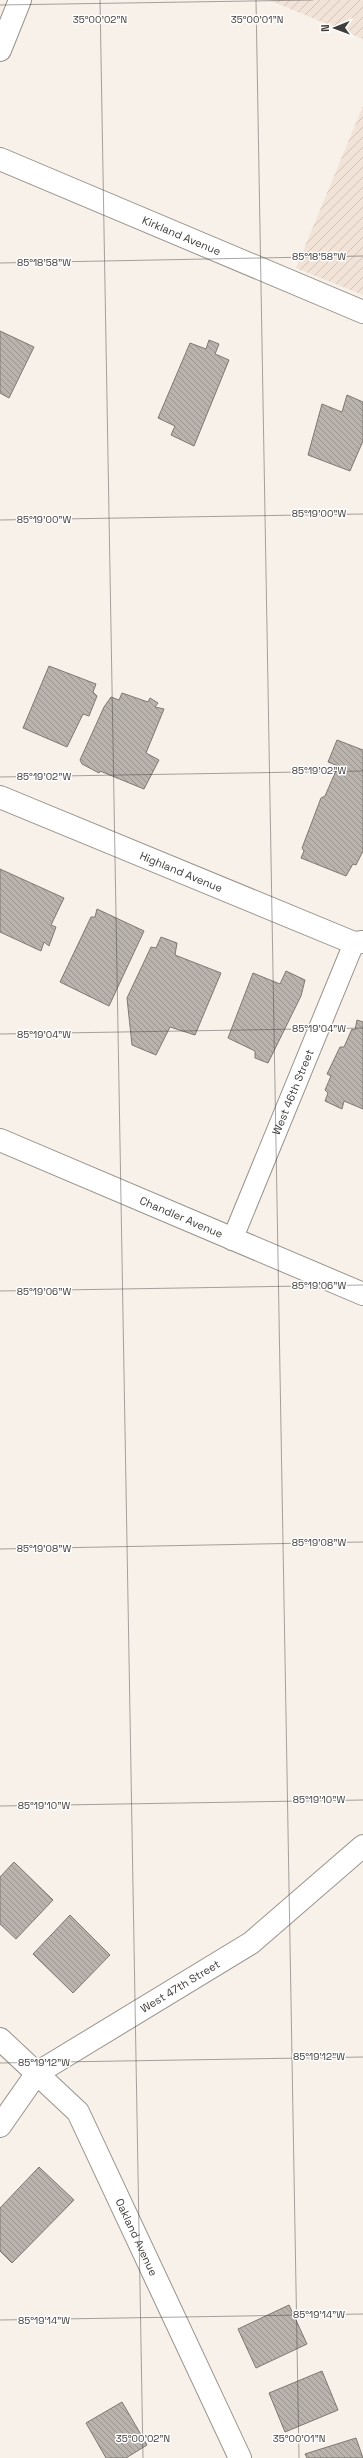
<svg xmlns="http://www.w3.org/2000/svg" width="363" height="2458" viewBox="0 0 363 2458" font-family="'Space Grotesk',sans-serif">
  <defs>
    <pattern id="industrial-furrows" width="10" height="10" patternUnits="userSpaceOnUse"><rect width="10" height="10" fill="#f1e3d7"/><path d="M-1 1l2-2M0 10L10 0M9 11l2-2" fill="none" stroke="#d0c4b9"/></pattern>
    <pattern id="building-back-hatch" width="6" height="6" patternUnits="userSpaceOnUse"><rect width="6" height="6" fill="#bab3ad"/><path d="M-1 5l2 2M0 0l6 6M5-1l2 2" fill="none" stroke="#99938e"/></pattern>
  </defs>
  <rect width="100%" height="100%" fill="#f8f1ea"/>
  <path fill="url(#industrial-furrows)" d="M269 0H363V39Z
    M363 106V295L296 268Z"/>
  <path fill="url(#building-back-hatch)" stroke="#7f7872" d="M0 331 34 347 9 398 0 393Z
    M209 340 219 344 215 354 229 360 194 446 171 435 175 426 158 418 190 343 206 349Z
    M347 395 363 402V441L350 471 308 455 322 404 342 412Z
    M49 666 96 684 93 692 97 696 89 716 83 714 67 747 23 728Z
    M122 693 148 702 150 698 158 703 155 707 164 709 146 753 159 760 144 789 100 771 99 773 82 764 80 760 104 707 111 697 119 700Z
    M337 740 363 750V851L356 865 353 864 346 876 301 858 304 851 302 848 321 798 325 796 338 766 328 762Z
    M0 869 64 898 51 925 56 927 49 946 44 942 41 951 0 932Z
    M97 909 144 931 109 1006 60 982 91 917H95Z
    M161 937 177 943 175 955 221 973 195 1035 170 1027 156 1055 132 1045 127 998 151 947 156 948Z
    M286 971 305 980 301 996 268 1063 255 1058V1051L228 1038 253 973 280 984Z
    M357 1020 363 1022V1109L344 1101 342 1109 325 1101 328 1093 325 1090 331 1076 327 1074 340 1047H344L352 1029 355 1030Z
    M14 1862 53 1900 16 1939 0 1924V1877Z
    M70 1915 110 1955 73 1993 33 1954Z
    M39 2167 74 2200 12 2263 0 2251V2208Z
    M289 2305 307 2344 256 2368 238 2329Z
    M322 2371 338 2410 285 2432 269 2393Z
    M122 2402 147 2445 126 2458H106L86 2423Z
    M356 2438 363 2458H307L305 2454Z"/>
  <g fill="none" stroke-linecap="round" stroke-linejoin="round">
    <defs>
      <g id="lane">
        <path id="s1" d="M232 1240 354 943"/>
      </g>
      <g id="street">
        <path d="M0 50 20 0"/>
        <path id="s2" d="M0 159 363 312"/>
        <path id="s3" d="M0 797 354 943 363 942"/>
        <path id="s4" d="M0 1140 363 1294"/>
        <path id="s5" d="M0 2039 78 2112 240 2458"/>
        <path id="s6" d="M0 2126 37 2073 251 1943 363 1846"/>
      </g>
    </defs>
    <use href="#lane" stroke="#99928c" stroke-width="22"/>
    <use href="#street" stroke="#99928c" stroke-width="24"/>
    <use href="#lane" stroke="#fff" stroke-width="20"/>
    <use href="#street" stroke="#fff" stroke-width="22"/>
  </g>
  <path fill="none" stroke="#3f3c39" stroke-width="1" stroke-opacity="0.45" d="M100 0 143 2458M256 0 299 2458M0 5 313 0M0 263 363 256M0 520 363 514M0 777 363 771M0 1034 363 1028M0 1291 363 1285M0 1549 363 1542M0 1806 363 1800M0 2063 363 2057M0 2320 363 2314"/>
  <g text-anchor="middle" stroke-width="3" stroke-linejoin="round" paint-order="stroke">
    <g font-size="11" fill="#3f3c39" stroke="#fff">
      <text dy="4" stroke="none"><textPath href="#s2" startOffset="197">Kirkland Avenue</textPath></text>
      <text dy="4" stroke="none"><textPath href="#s3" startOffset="196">Highland Avenue</textPath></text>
      <text dy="4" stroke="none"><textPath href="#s1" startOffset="160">West 46th Street</textPath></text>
      <text dy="4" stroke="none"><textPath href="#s4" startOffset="197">Chandler Avenue</textPath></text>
      <text dy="4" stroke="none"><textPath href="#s6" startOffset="232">West 47th Street</textPath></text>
      <text dy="4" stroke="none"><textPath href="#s5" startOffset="245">Oakland Avenue</textPath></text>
    </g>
  </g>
  <g font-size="10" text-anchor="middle" fill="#3f3c39" stroke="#fff" stroke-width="3" stroke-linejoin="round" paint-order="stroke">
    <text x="100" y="23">35°00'02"N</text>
    <text x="257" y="23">35°00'01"N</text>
    <text x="319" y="260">85°18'58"W</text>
    <text x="44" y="266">85°18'58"W</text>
    <text x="319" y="517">85°19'00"W</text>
    <text x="44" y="523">85°19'00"W</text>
    <text x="319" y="774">85°19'02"W</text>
    <text x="44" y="780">85°19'02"W</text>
    <text x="319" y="1032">85°19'04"W</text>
    <text x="44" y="1038">85°19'04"W</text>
    <text x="319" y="1289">85°19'06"W</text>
    <text x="44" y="1295">85°19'06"W</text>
    <text x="319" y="1546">85°19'08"W</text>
    <text x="44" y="1552">85°19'08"W</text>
    <text x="319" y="1803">85°19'10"W</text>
    <text x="44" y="1809">85°19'10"W</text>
    <text x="319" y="2060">85°19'12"W</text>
    <text x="44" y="2066">85°19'12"W</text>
    <text x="319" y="2318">85°19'14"W</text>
    <text x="44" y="2324">85°19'14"W</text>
    <text x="143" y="2442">35°00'02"N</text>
    <text x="299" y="2442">35°00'01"N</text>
  </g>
  <g transform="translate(335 28) rotate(269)" stroke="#ffffff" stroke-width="3" paint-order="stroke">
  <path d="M0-3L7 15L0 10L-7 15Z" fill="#3f3c39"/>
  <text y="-6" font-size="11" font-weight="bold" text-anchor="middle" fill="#3f3c39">N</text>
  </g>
</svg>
